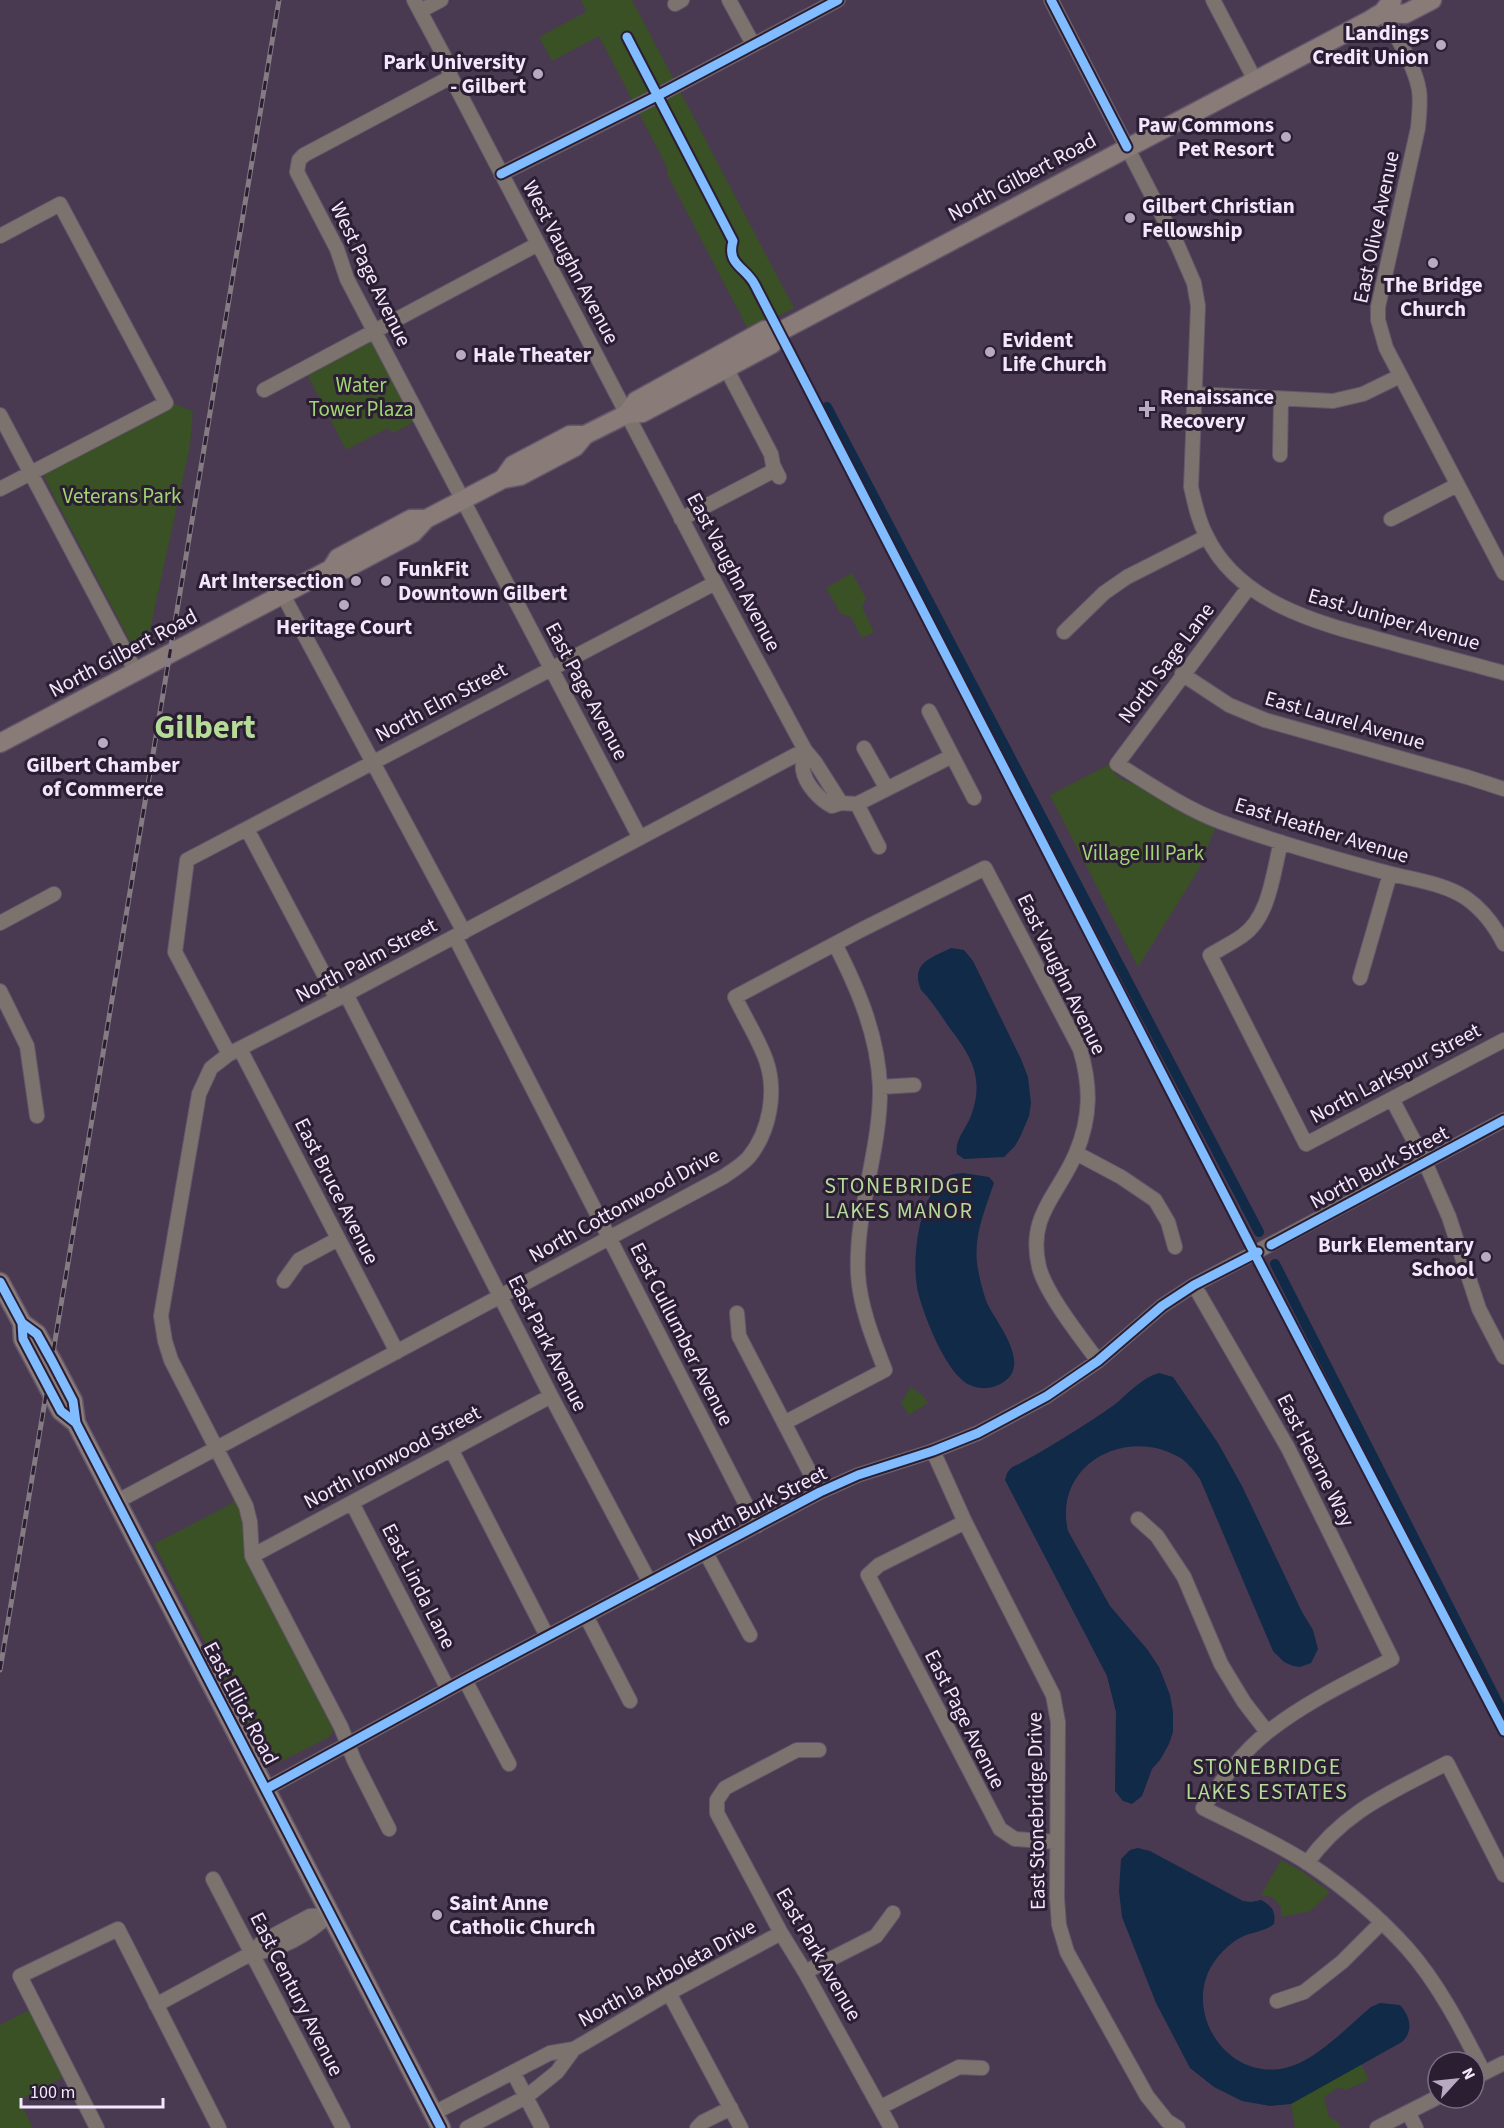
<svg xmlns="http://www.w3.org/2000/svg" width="1504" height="2128" viewBox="0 0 1504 2128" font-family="'Source Sans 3',sans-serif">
  <rect width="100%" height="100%" fill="#493a52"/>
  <path fill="#3a5025" d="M581 0H632L794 308 749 331 668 176 666 165 599 36 552 61 539 37 586 12Z
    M371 342 374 343 416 421 393 433 388 428 346 450 307 374Z
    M170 402 193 411 190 446 145 653 137 656 132 654 127 648 132 645 45 479 44 474 47 470Z
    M852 573 866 598 862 607 874 632 862 638 850 616 841 614 826 588Z
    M1110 764 1115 774 1123 780 1140 786 1177 809 1216 826 1199 869 1138 967 1050 795Z
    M911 1387 922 1395 928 1403 909 1415 901 1403Z
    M238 1496 243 1505 250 1566 333 1729V1732L329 1737 278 1763H272L265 1758 154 1544 233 1503 232 1500Z
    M1281 1860 1301 1871 1330 1892 1310 1911 1281 1917V1907L1272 1897 1261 1895Z
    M35 2007 70 2074 19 2100 33 2128H0V2025Z
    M1361 2064 1369 2080 1345 2090 1339 2087 1324 2097 1329 2117 1339 2123 1341 2128H1295L1291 2104Z"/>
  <path fill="#112a47" d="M951 948 964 950 973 961 1021 1059 1028 1077 1031 1103 1029 1116 1021 1135 1015 1146 1004 1157 964 1159 957 1154C954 1140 966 1129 971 1116 985 1078 971 1056 949 1027 940 1014 932 1001 921 990 910 963 931 958 951 948Z
    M963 1173 989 1177 994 1183C985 1210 974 1234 977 1263 979 1276 983 1295 989 1307 1001 1329 1037 1373 993 1387 982 1390 968 1387 960 1378 942 1361 924 1316 918 1292 911 1262 918 1202 942 1180 948 1174 956 1174 963 1173Z
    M1159 1373 1173 1377 1218 1443 1242 1486 1302 1612 1313 1630 1318 1649 1311 1663 1300 1667 1293 1666 1284 1662 1273 1651 1200 1479C1194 1471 1187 1461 1177 1456 1123 1427 1053 1466 1068 1531L1110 1606 1147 1649 1159 1667 1170 1695 1173 1712V1732L1169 1744 1160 1760 1152 1769 1142 1796 1132 1804 1123 1801 1115 1791 1116 1712 1107 1676 1005 1480 1007 1473 1011 1468C1046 1450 1081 1428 1114 1405 1128 1394 1141 1378 1159 1373Z
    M1138 1848 1150 1851 1243 1901 1251 1902 1261 1900C1272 1906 1276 1911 1274 1924 1266 1930 1259 1931 1249 1934 1236 1938 1226 1947 1217 1958 1180 2004 1221 2077 1280 2069 1312 2065 1346 2028 1371 2007L1380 2003 1400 2005C1410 2016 1414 2031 1402 2042L1291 2104 1270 2106 1242 2101 1214 2087 1190 2068 1156 2003 1122 1917 1119 1891 1121 1859 1130 1850Z"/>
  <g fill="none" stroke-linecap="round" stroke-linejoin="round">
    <path stroke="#112a47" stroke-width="10" d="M827 407 1259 1232
      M1275 1264 1504 1715"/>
    <defs>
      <path id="minor" d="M729 0 753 44
        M1051 0 1178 246 1194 283 1198 306 1191 487C1195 504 1198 520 1206 535 1238 603 1318 623 1385 641 1424 652 1464 662 1504 673
        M1213 0 1255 80
        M675 4 682 0
        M420 11 441 0
        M1383 12C1395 35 1415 65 1419 90 1421 102 1419 115 1418 128L1378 307V320L1386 348 1504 573
        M451 77 304 155 299 160 297 172 337 249 347 279 640 838
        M501 174 657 96 838 0
        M0 236 60 204 166 403 0 489
        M726 368 771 454 773 465 779 477
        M264 390 538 244
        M1195 394 1333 401 1363 394 1400 376
        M0 415 136 672
        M1280 455 1281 399
        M681 519 775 470
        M1391 519 1457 485
        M1249 587 1117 764C1151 785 1184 808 1221 822 1275 842 1332 858 1388 873 1414 880 1443 883 1466 898 1483 910 1495 926 1504 944
        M283 595 464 932
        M1064 632 1104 593 1127 577 1206 537
        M1182 674 1229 705 1265 720 1467 777 1504 789
        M929 711 974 798
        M864 748 887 789
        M841 803 815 762 805 750C804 756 802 764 803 770 805 784 820 800 832 806L841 803 857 804 952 756
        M857 804 879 847
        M247 829 337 999
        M1281 842C1273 872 1270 917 1242 936 1232 943 1220 949 1210 955L1306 1144 1504 1040
        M0 923 54 894
        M455 937 757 1526
        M1360 978 1390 874
        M0 991 27 1046 37 1116
        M346 994 551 1396 650 1583
        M240 1049 397 1352
        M229 1054 175 952 187 860 715 583
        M880 1087 914 1085
        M1392 1099 1425 1162 1449 1217 1479 1309 1504 1357
        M1076 1153 1121 1177 1155 1200 1168 1222 1175 1247
        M284 1281 299 1260 338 1239
        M1194 1285 1288 1448 1392 1659C1350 1681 1306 1702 1269 1731 1242 1752 1222 1780 1203 1808 1237 1825 1279 1844 1309 1864 1345 1888 1378 1916 1407 1948 1439 1984 1462 2030 1484 2073
        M737 1313 739 1336 820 1492
        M784 1423 885 1370C873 1339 860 1307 858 1274 855 1211 881 1150 880 1087 878 1035 858 989 835 944
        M451 1449 547 1636
        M933 1451 965 1522 1053 1695 1058 1722 1057 1898 1059 1925 1067 1952 1147 2096 1167 2121 1178 2128
        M116 1502 723 1177C732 1171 742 1165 749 1157 770 1131 777 1091 766 1060 758 1038 745 1018 735 997L861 930 985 868 1080 1049C1091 1086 1091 1117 1076 1153 1058 1196 1027 1215 1039 1267 1046 1294 1081 1338 1098 1361
        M352 1503 448 1689
        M1138 1519 1157 1536 1184 1577 1221 1664 1244 1702 1267 1732
        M965 1522 879 1565 868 1575 1000 1829 1015 1839 1056 1842
        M706 1553 750 1635
        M252 1556 551 1396
        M586 1616 630 1701
        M465 1680 509 1764
        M819 1750H797L725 1788 717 1800V1813L781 1933 805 1972 891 2128
        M266 1789 465 1680 820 1492 858 1475 933 1451 978 1433 1047 1396 1098 1361 1162 1306 1194 1285 1504 1120
        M389 1829 354 1760 341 1727 252 1556 250 1522 246 1506 171 1360 165 1341 161 1316 199 1094 211 1068 229 1054 337 999 805 750 711 575 451 77 444 56 414 0
        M1307 1863C1345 1810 1392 1792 1447 1763L1504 1875
        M213 1879 343 2128
        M252 1953C280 1951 309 1934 329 1915
        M805 1972 876 1936 893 1913
        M669 1993 741 2128
        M1277 2001 1304 1992 1342 1962 1382 1922
        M156 2005 252 1953 263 1941 310 1916 329 1915
        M574 2049 669 1993 781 1933
        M513 2072 542 2128
        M1474 2078 1504 2063
        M881 2107 959 2067 982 2068
        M1408 2112 1416 2128
        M434 2113 550 2053 574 2049 557 2072 526 2097 467 2128
        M97 2128 20 1976 118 1929 219 2128
        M697 2128 703 2122 731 2108
        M1377 2128 1438 2097"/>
      <path id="major" d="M1383 12 1405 14 1432 0
        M627 414 636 401 765 330 779 332
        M503 479 513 465 570 435H585
        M331 569 338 558 411 519H426
        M0 743 331 569H345L413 533 426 519 503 479 520 476 575 447 585 435 627 414 642 413 772 344 779 332 1370 20 1383 12 1392 0
        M0 1282 22 1323 37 1334 52 1361 73 1401 76 1423 441 2128
        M22 1323 23 1339 61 1411 76 1423"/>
    </defs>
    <use href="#minor" stroke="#64576b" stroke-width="16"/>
    <use href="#major" stroke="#64576b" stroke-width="21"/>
    <use href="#minor" stroke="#7c736e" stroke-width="14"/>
    <use href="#major" stroke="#897b78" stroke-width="18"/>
    <defs>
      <path id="rail" d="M0 1670 279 0"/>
    </defs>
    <use href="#rail" stroke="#857b83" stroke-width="5"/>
    <use href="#rail" stroke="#2b1e33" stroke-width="3" stroke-dasharray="9" stroke-linecap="butt"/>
    <defs>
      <path id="cycleway" d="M1051 0 1127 147
        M627 37 733 241C726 265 746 267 755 285L1261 1266 1504 1731
        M501 174 657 96 838 0
        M1271 1245 1504 1120
        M0 1282 22 1323 37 1334 52 1361 73 1401 76 1423 441 2128
        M22 1323 23 1339 61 1411 76 1423
        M266 1789 465 1680 820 1492 858 1475 933 1451 978 1433 1047 1396 1098 1361 1162 1306 1194 1285 1258 1252"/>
    </defs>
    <use href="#cycleway" stroke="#2b1e33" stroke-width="13"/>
    <use href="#cycleway" stroke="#80bcff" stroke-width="9"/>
  </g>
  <g fill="#b8aac1" stroke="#2b1e33" stroke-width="2">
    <circle cx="1441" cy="45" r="6"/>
    <circle cx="538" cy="74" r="6"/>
    <circle cx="1286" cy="137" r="6"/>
    <circle cx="1130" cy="218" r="6"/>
    <circle cx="1433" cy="263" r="6"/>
    <circle cx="990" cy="352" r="6"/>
    <circle cx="461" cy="355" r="6"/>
    <path d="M1144 400h6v6h6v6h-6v6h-6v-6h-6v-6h6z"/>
    <circle cx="356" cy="581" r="6"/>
    <circle cx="386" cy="581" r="6"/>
    <circle cx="344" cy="605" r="6"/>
    <circle cx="103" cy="743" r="6"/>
    <circle cx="1486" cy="1257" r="6"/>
    <circle cx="437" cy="1915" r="6"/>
  </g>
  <g text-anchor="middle" stroke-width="6" stroke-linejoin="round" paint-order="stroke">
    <g font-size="21" font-weight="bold" fill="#f4e6fd" stroke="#2b1e33" text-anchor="start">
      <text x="1429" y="40" text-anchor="end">Landings<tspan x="1429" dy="24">Credit Union</tspan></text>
      <text x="526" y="69" text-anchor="end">Park University<tspan x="526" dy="24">- Gilbert</tspan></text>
      <text x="1274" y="132" text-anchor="end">Paw Commons<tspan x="1274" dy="24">Pet Resort</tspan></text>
      <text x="1142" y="213">Gilbert Christian<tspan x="1142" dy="24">Fellowship</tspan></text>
      <text x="1433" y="292" text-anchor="middle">The Bridge<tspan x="1433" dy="24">Church</tspan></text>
      <text x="1002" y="347">Evident<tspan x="1002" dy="24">Life Church</tspan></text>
      <text x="473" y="362">Hale Theater</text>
      <text x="1160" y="404">Renaissance<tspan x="1160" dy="24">Recovery</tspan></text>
      <text x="398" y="576">FunkFit<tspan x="398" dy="24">Downtown Gilbert</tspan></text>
      <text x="344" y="588" text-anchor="end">Art Intersection</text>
      <text x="344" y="634" text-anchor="middle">Heritage Court</text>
      <text x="103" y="772" text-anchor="middle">Gilbert Chamber<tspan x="103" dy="24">of Commerce</tspan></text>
      <text x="1474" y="1252" text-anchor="end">Burk Elementary<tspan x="1474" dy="24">School</tspan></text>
      <text x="449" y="1910">Saint Anne<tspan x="449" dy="24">Catholic Church</tspan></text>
    </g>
    <g font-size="21" fill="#f4e6fd" stroke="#2b1e33">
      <text transform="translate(1022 177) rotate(-28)" y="7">North Gilbert Road</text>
      <text transform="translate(1376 227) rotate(-78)" y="7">East Olive Avenue</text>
      <text transform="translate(571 262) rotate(62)" y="7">West Vaughn Avenue</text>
      <text transform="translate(371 274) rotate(64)" y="7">West Page Avenue</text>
      <text transform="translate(734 572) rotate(62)" y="7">East Vaughn Avenue</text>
      <text transform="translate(1394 619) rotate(16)" y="7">East Juniper Avenue</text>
      <text transform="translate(123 653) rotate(-28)" y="7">North Gilbert Road</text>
      <text transform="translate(1166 663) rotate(-53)" y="7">North Sage Lane</text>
      <text transform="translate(587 691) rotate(62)" y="7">East Page Avenue</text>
      <text transform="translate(441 702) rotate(-28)" y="7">North Elm Street</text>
      <text transform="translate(1345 720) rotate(16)" y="7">East Laurel Avenue</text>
      <text transform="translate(1322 830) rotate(17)" y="7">East Heather Avenue</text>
      <text transform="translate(366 960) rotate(-28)" y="7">North Palm Street</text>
      <text transform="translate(1062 974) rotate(64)" y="7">East Vaughn Avenue</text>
      <text transform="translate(1395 1073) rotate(-28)" y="7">North Larkspur Street</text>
      <text transform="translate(1379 1167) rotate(-28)" y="7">North Burk Street</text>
      <text transform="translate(337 1191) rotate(63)" y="7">East Bruce Avenue</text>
      <text transform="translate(624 1205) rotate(-29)" y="7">North Cottonwood Drive</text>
      <text transform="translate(682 1334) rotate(63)" y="7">East Cullumber Avenue</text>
      <text transform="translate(548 1343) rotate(63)" y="7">East Park Avenue</text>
      <text transform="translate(392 1457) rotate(-28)" y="7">North Ironwood Street</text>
      <text transform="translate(1316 1460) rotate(63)" y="7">East Hearne Way</text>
      <text transform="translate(757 1506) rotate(-27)" y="7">North Burk Street</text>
      <text transform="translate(419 1586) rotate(63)" y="7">East Linda Lane</text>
      <text transform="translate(241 1703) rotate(62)" y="7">East Elliot Road</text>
      <text transform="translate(965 1719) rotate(63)" y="7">East Page Avenue</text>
      <text transform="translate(1036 1811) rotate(-91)" y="7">East Stonebridge Drive</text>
      <text transform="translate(819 1954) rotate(60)" y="7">East Park Avenue</text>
      <text transform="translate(667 1973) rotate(-29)" y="7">North la Arboleta Drive</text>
      <text transform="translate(297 1994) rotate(63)" y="7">East Century Avenue</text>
    </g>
    <g font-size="21" fill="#9fd572" stroke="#2b1e33">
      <text x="361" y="392">Water<tspan x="361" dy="24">Tower Plaza</tspan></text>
      <text x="122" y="503">Veterans Park</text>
      <text x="1143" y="860">Village III Park</text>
    </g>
    <g font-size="22" letter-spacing="1.5" fill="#b4db97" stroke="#2b1e33">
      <text x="899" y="1193">STONEBRIDGE<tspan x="899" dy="25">LAKES MANOR</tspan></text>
      <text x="1267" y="1774">STONEBRIDGE<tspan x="1267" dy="25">LAKES ESTATES</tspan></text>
    </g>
    <g font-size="33" font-weight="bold" fill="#b4db97" stroke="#2b1e33">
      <text x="205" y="738">Gilbert</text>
    </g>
  </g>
  <g transform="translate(1456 2080) rotate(63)"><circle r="28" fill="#2b1e33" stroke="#7b6e84" stroke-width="1.5"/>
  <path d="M0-4.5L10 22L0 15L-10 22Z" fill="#b8aac1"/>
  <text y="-9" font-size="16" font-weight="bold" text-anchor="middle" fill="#f4e6fd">N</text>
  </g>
  <path d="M21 2098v9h142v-9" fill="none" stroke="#f4e6fd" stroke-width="3"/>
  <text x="30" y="2098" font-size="18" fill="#f4e6fd" stroke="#2b1e33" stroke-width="4.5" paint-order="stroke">100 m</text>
</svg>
